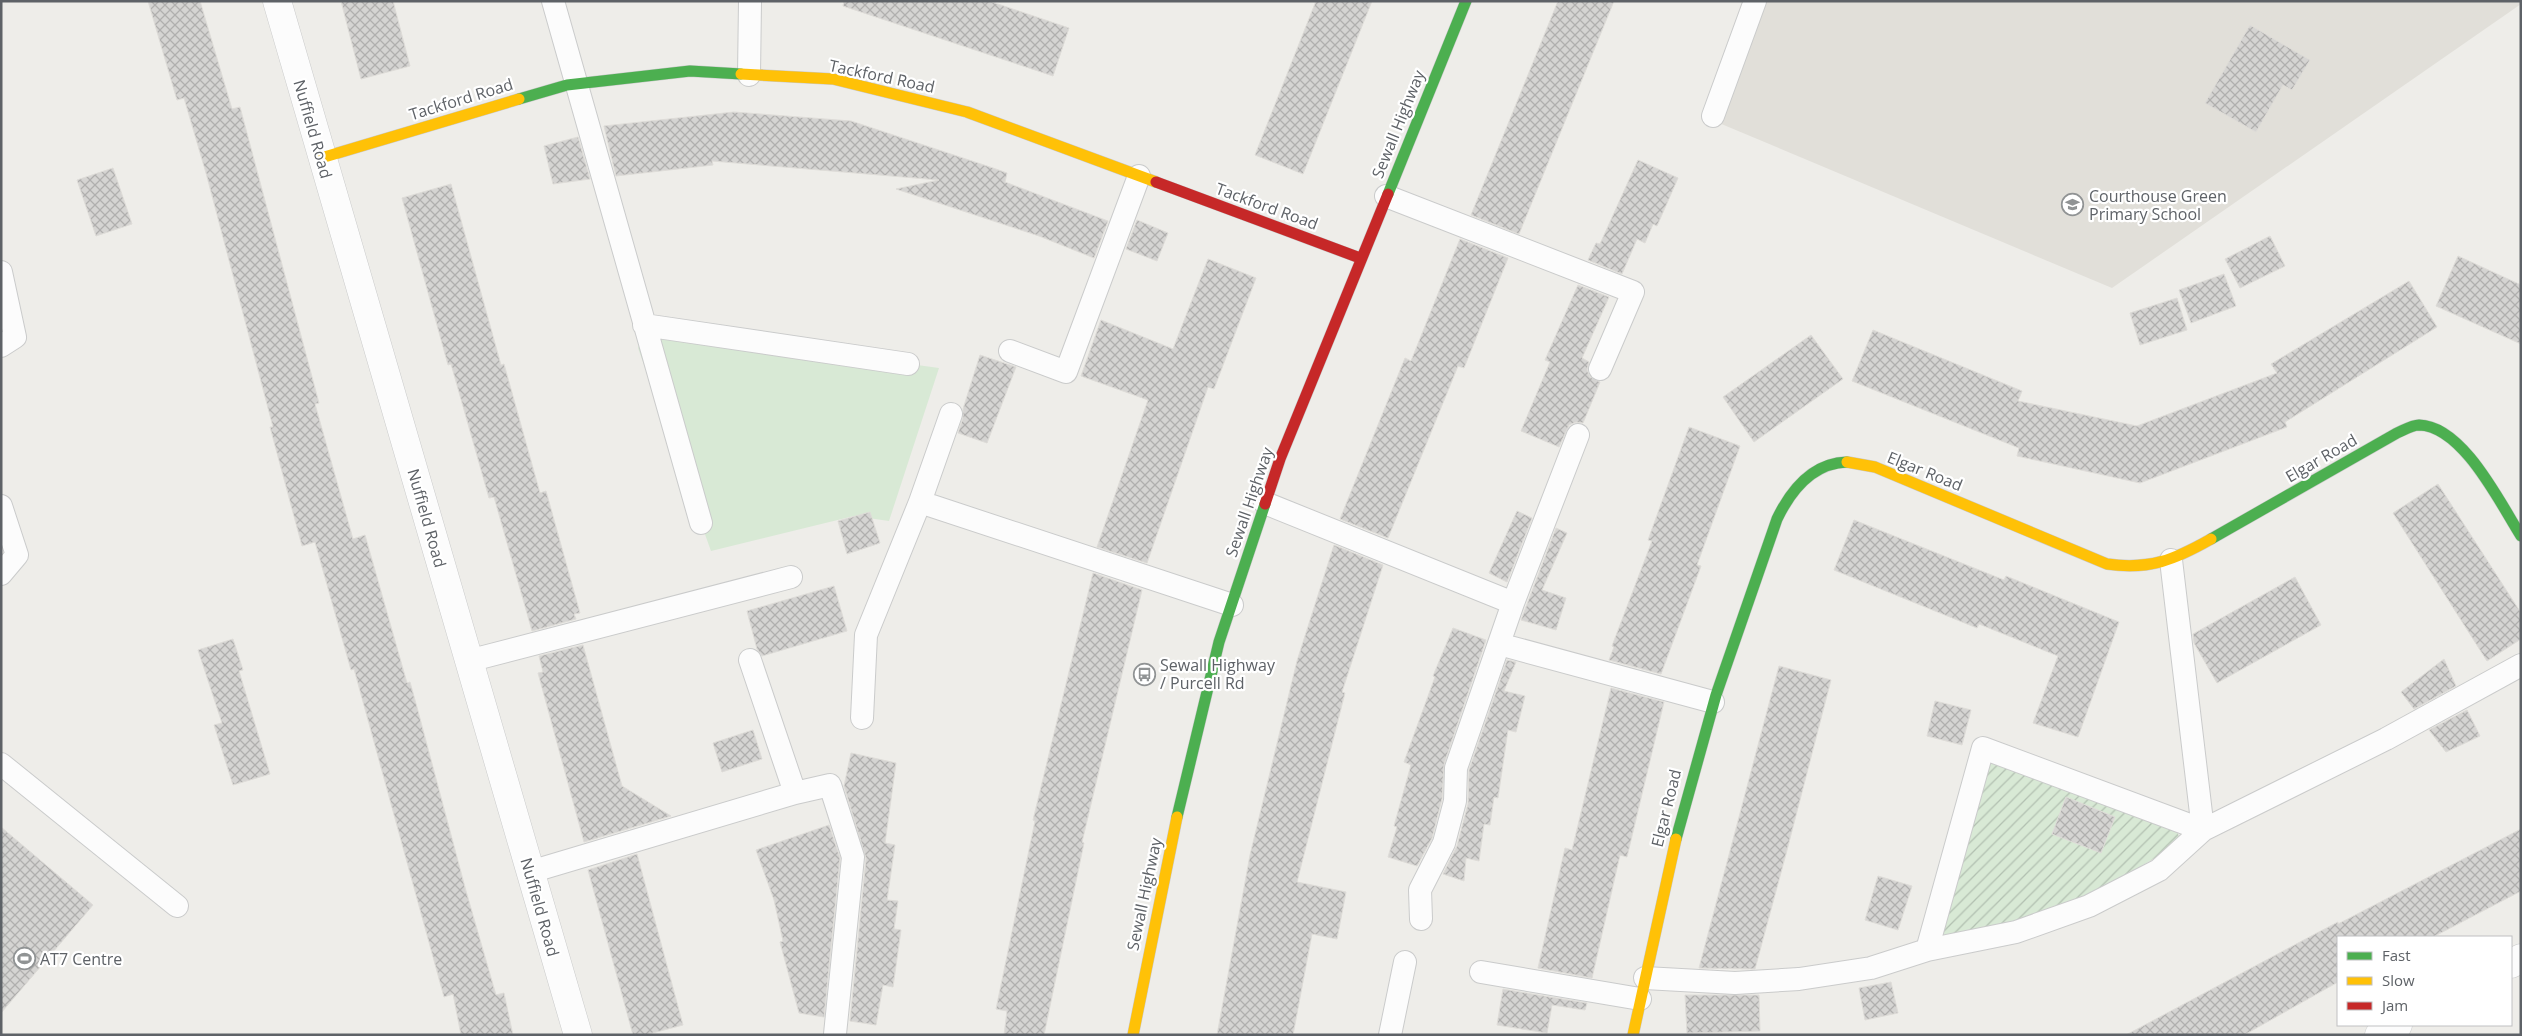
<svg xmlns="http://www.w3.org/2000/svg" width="2522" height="1036" viewBox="0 0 2522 1036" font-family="'Open Sans',sans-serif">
  <defs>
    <pattern id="garden-furrows" width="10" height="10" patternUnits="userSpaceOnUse" patternTransform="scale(1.25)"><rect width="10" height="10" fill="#d8e9d5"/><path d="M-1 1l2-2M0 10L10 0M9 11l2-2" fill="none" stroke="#b2c0b1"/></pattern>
    <pattern id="building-cross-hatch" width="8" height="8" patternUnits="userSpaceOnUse" patternTransform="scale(1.25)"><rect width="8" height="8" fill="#d5d4d2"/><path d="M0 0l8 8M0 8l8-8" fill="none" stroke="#b0afae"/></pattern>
  </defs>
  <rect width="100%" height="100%" fill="#eeede9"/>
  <path fill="#e1dfd9" d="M1766 1H2521V4L2112 288 1719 123Z"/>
  <path fill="#d8e9d5" d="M646 328 939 368 889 521 854 516 711 551 638 348Z"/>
  <path fill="url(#garden-furrows)" d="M1987 757 2175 826 2180 839 2165 852 2123 877 2033 921 1950 945 1938 929Z"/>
  <path fill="url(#building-cross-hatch)" stroke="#dedcd8" d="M148 1H200L232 109 240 107 319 403 315 404 353 539 365 535 407 683 410 682 418 711 466 891 496 995 504 993 513 1035H461L453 994 444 997 354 669 351 670 315 542 302 546 270 427H273L206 173 184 98 177 100Z
    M341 1H393L410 66 361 79Z
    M844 1H989L1069 28 1053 76 843 6Z
    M1316 1H1372L1303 174 1255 155Z
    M1558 1H1614L1519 234 1471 215Z
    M2250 25 2310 60 2292 90 2283 85 2256 132 2205 103Z
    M734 112 851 121 993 168 1007 173 1005 182 1108 221 1094 258 1039 236 896 189 939 180 712 161 713 165 616 176 604 126Z
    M578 137 590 179 553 184 544 146Z
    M1638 160 1678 178 1657 226 1653 224 1645 243 1637 239 1622 274 1588 260 1596 243 1600 244Z
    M113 168 132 224 96 236 77 180Z
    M451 184 501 365 504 364 540 493 546 491 580 613 574 614 576 619 532 631 494 497 489 498 451 364 448 365 402 198Z
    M1137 220 1168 233 1157 261 1126 249Z
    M2270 236 2285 266 2240 288 2225 259Z
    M1460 239 1508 258 1464 368 1458 366 1388 538 1340 519 1405 358 1411 361Z
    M2458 256 2521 285V344L2436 306Z
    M1208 259 1256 278 1214 389 1208 387 1147 563 1097 547 1148 400 1081 376 1101 320 1173 349Z
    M2224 274 2236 306 2191 323 2179 290Z
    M2409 281 2437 327 2285 422 2287 427 2140 483 2017 456 2019 448 1852 381 1873 330 2022 391 2018 401 2137 426 2277 373 2271 364Z
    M1578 285 1609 297 1582 358 1589 362 1587 370 1590 377 1600 382 1583 423 1576 422 1569 425 1559 447 1521 431 1550 362 1545 360Z
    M2177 298 2187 330 2140 345 2130 313Z
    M1811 335 1843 379 1754 442 1723 397Z
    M980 355 1016 367 987 443 958 433 963 418V409Z
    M1689 427 1740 446 1697 565 1701 566 1661 674 1609 660 1614 647 1612 646 1652 541 1648 540Z
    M2438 484 2521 613V639L2487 661 2393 513Z
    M1517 511 1532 518 1507 582 1489 573Z
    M870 512 880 543 847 554 838 521Z
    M1854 520 2004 580 2006 576 2119 622 2078 737 2033 723 2058 656 1979 624 1977 628 1834 570Z
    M1556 528 1567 533 1542 590 1566 598 1556 630 1521 620Z
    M1334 545 1383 565 1342 692 1345 693 1297 882 1346 892 1337 939 1312 934 1293 1035H1217L1250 855 1297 661Z
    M1093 573 1142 590 1082 842 1084 843 1044 1035H1004L1007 1011 996 1009 1035 821 1033 820Z
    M2295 577 2321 625 2217 683 2194 643 2193 634Z
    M834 586 847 631 762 656 757 649 747 611Z
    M1453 628 1486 640 1444 764 1442 799 1432 838 1417 866 1388 857 1397 827 1394 826 1411 765 1404 762 1435 677 1433 676Z
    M233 639 243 670 239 671 270 774 233 785 214 725 222 723 198 650Z
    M583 645 622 786 671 816 584 842 538 673 543 672 539 656Z
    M2444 659 2456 686 2414 709 2401 692Z
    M1507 660 1516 662 1504 691 1525 696 1516 732 1508 730 1498 798 1494 797 1490 825 1484 824 1479 861 1466 858 1464 881 1443 874 1457 846 1468 804 1469 770Z
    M1779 666 1831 680 1786 854 1755 969 1699 968Z
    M1611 688 1664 702 1627 857 1620 855 1592 978 1538 968 1565 848 1572 850Z
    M1935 701 1971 710 1962 745 1927 736Z
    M2467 710 2480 736 2446 752 2429 730Z
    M753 730 762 759 722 772 713 743Z
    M851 753 896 763 885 843 895 845 887 900 898 901 894 929 901 930 893 987 883 985 876 1025 850 1021 866 858 844 786Z
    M2066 797 2115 817 2101 853 2052 834Z
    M829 825 840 858 824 1017 799 1013 780 942 783 941 774 900 756 850Z
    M1 827 93 905 1 1013Z
    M2521 829V891L2433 937H2338V982L2244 1035H2126L2315 934 2338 922V924Z
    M637 854 683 1025 645 1035H633L588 870Z
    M1878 876 1912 886 1898 930 1865 920Z
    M1891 982 1898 1013 1865 1020 1859 988Z
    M1503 989 1532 994 1587 1003 1585 1010 1552 1005 1547 1033 1497 1025Z
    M1685 995H1759L1760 1031 1687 1033Z"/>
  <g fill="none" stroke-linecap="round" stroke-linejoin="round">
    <defs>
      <path id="lane" d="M553 1 701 523
        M749 75 750 1
        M1713 116 1755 1
        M1386 196 1633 292 1600 369
        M1 272 15 337 1 346
        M644 325 908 364
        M1010 351 1066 372 1139 176
        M951 414 920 502 1232 605
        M1265 503 1513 603 1578 435
        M1 506 17 555 1 574
        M1499 644 1713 702
        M468 661 791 577
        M862 718 866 635 920 502
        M1 764 177 906
        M795 793 830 785 853 857 835 1034
        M530 872 795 793 750 660
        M1421 919 1420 890 1444 843 1455 801 1456 768 1513 603
        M1927 950 2016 932 2089 906 2159 870 2203 830 2171 560
        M1481 972 1640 999
        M1645 978 1735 983 1799 979 1871 968 1927 950 1983 748 2203 830 2386 739 2521 665
        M1390 1035 1405 962"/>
      <path id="street" d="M277 1 578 1035
        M2511 964 2521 958
        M2379 1035 2398 1025"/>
      <path id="fast" d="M519 99 567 85 690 71 741 74
        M1388 194 1466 1
        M2211 539 2397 433C2404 430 2412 425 2419 425 2463 426 2500 503 2521 536
        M1177 817 1219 642 1265 504
        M1676 839 1716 695 1777 519C1791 490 1812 463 1847 462"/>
      <path id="slow" d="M741 74 833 79 967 112 1156 182
        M321 158 519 99
        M1847 462 1875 467 2107 564C2150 570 2174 560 2211 539
        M1133 1035 1177 817
        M1633 1035 1676 839"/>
      <path id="jam" d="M1156 182 1360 258
        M1265 504 1280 459 1388 194"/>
    </defs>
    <use href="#lane" stroke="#cacbcb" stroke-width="24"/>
    <use href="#street" stroke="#cacbcb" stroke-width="29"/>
    <use href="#fast" stroke="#c9c9ca" stroke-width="12"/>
    <use href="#slow" stroke="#c9c9ca" stroke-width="12"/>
    <use href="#jam" stroke="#c9c9ca" stroke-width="12"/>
    <use href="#lane" stroke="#fcfcfc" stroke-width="22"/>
    <use href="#street" stroke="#fcfcfc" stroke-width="28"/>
    <use href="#fast" stroke="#4caf50" stroke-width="11"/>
    <use href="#slow" stroke="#ffc107" stroke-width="11"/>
    <use href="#jam" stroke="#c62828" stroke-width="11"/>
  </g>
  <defs>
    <symbol id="school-ring" viewBox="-11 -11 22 22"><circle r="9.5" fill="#fff" stroke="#909394" stroke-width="1.5"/><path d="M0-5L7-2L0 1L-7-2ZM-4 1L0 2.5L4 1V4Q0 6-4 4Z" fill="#909394"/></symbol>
    <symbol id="bus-ring" viewBox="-11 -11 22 22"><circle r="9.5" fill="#fff" stroke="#909394" stroke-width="1.5"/><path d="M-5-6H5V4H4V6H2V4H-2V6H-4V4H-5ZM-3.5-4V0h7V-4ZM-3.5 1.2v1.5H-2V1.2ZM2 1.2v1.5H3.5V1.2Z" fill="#909394"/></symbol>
    <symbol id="stadium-ring" viewBox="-11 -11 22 22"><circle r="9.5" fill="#fff" stroke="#909394" stroke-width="1.5"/><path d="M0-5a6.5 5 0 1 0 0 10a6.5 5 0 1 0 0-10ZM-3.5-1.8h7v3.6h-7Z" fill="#909394"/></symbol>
  </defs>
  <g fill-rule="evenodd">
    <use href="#school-ring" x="2060" y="192" width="25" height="25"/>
    <use href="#bus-ring" x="1132" y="662" width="25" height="25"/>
    <use href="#stadium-ring" x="12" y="946" width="25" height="25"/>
  </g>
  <g text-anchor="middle" stroke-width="4.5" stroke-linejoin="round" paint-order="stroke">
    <g font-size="16" fill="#5e6267" stroke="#fff">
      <text transform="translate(882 76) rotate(12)" y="6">Tackford Road</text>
      <text transform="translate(461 99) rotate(-17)" y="6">Tackford Road</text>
      <text transform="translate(1398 124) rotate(-68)" y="6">Sewall Highway</text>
      <text transform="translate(313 129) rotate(74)" y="6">Nuffield Road</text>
      <text transform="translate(1267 206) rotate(20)" y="6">Tackford Road</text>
      <text transform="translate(2321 458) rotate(-30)" y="6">Elgar Road</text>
      <text transform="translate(1925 471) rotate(22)" y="6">Elgar Road</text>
      <text transform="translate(1249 502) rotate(-71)" y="6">Sewall Highway</text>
      <text transform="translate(427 518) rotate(74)" y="6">Nuffield Road</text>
      <text transform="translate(1666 808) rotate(-76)" y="6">Elgar Road</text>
      <text transform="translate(1144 894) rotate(-78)" y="6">Sewall Highway</text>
      <text transform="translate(540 907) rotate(74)" y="6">Nuffield Road</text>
    </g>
    <g font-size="16" fill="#5e6267" stroke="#fff" text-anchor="start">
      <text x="2089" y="202">Courthouse Green<tspan x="2089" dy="18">Primary School</tspan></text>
      <text x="1160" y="671">Sewall Highway<tspan x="1160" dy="18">/ Purcell Rd</tspan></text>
      <text x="40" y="965">AT7 Centre</text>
    </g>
  </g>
  <rect width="2522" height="1036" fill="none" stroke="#5e6267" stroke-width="5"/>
  <rect x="2337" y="936" width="175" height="90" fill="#ffffff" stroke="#bfc0c2"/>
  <rect x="2347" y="952" width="25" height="8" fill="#4caf50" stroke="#bfc0c2"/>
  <text x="2382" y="961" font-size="15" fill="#5e6267">Fast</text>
  <rect x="2347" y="977" width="25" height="8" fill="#ffc107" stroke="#bfc0c2"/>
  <text x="2382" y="986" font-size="15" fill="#5e6267">Slow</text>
  <rect x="2347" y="1002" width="25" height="8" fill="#c62828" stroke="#bfc0c2"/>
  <text x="2382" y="1011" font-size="15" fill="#5e6267">Jam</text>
</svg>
